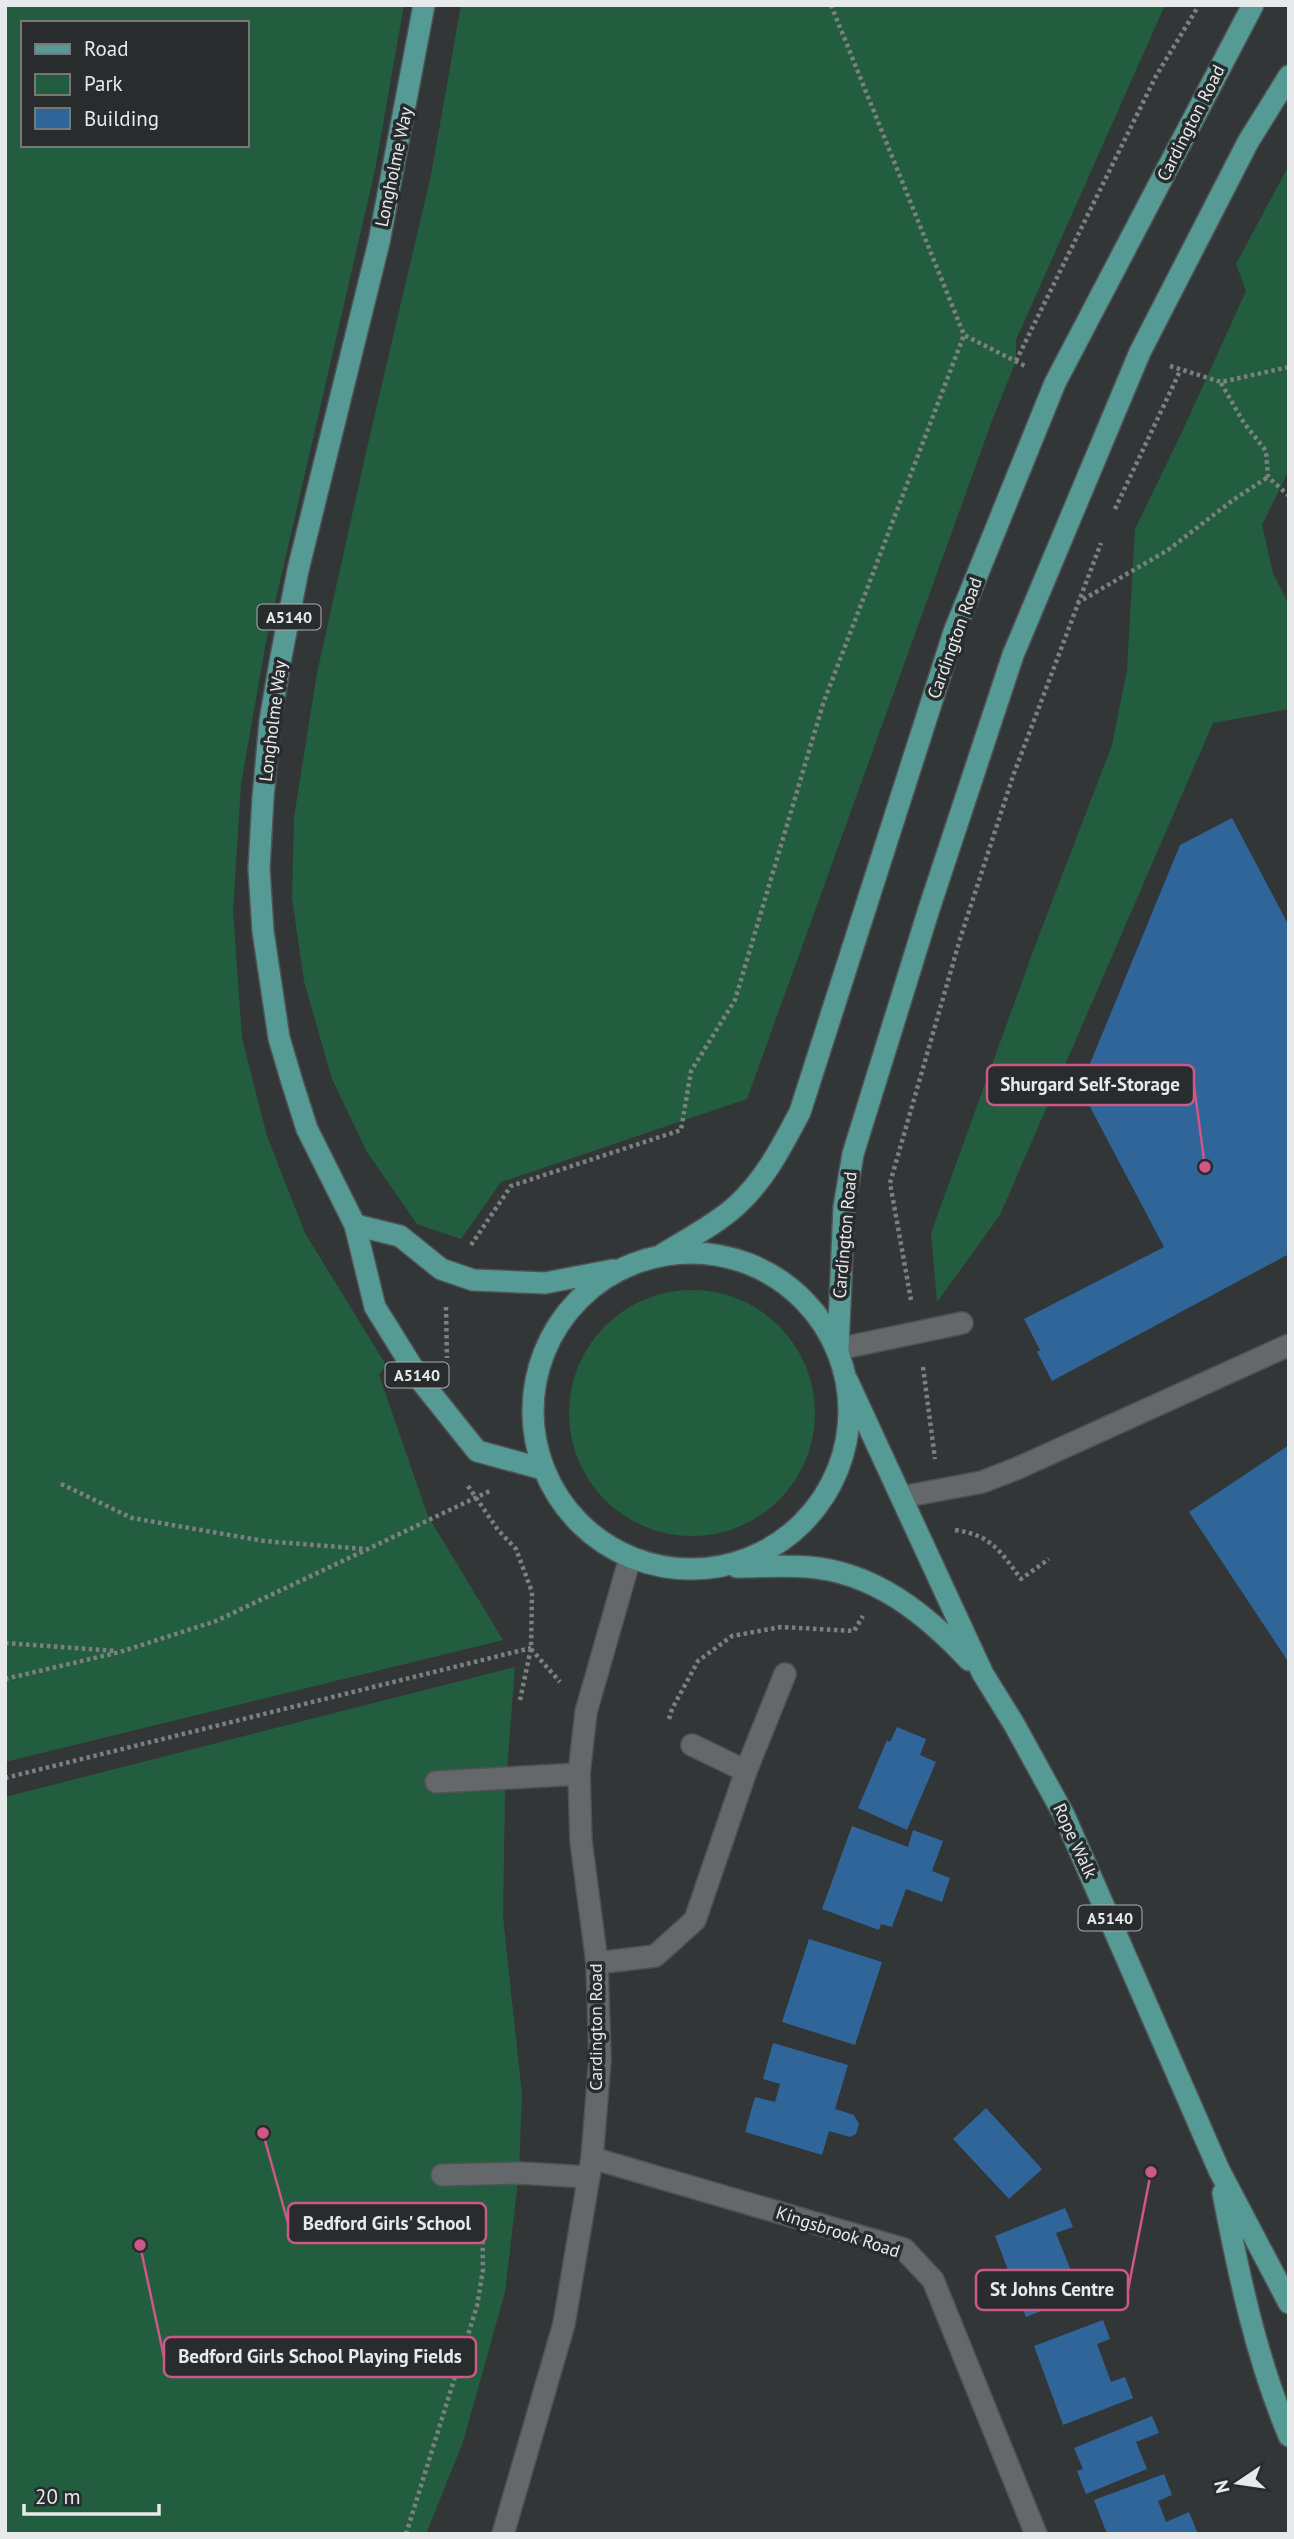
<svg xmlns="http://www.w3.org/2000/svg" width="1294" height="2539" viewBox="0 0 1294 2539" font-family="'PT Sans',sans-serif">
  <rect width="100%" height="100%" fill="#323637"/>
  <path fill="#235d3f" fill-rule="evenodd" d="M5 5H404L375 170 266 642 241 784 233 911 242 1038 267 1136 305 1233 386 1365 379 1375 428 1516 503 1640 5 1762ZM23 23H247V145H23Z
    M461 5H1165L1016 340V361L993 418 747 1099 501 1182 461 1239 417 1224 367 1152 332 1079 304 981 292 898 294 817 317 673 367 448 431 175Z
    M1289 165V470L1262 525 1273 573 1289 605V709L1213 723 1000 1215 937 1302 931 1233 1035 946 1112 745 1127 670 1135 529 1182 432 1246 291 1236 264Z
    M569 1413a123 123 0 1 1 246 0a123 123 0 1 1-246 0Z
    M515 1667 505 1795 503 1917 522 2094 519 2173 505 2292 463 2442 426 2534H5V1797Z"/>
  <path fill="#306599" d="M1232 818 1289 926V1254L1052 1381 1037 1352 1040 1350 1024 1319 1164 1247 1080 1088 1180 845Z
    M1289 1445V1663L1189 1512Z
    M897 1727 926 1739 920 1755 936 1762 907 1830 858 1808 887 1740 890 1742Z
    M852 1826 908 1847 913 1830 943 1841 932 1871 950 1878 942 1902 906 1889 892 1927 881 1924 879 1930 822 1909Z
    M809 1939 882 1962 855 2045 782 2022Z
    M773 2043 848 2065 835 2109 854 2115 859 2124 856 2134 850 2137 829 2131 822 2155 745 2132 755 2097 775 2102 780 2084 763 2079Z
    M986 2108 1042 2169 1009 2199 953 2139Z
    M1065 2208 1073 2227 1056 2233 1073 2276 1092 2269 1099 2288 1026 2317 995 2236Z
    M1103 2320 1110 2339 1097 2344 1111 2382 1125 2377 1133 2398 1063 2425 1034 2346Z
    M1152 2416 1159 2433 1136 2442 1147 2469 1086 2494 1077 2471 1083 2469 1074 2448Z
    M1164 2474 1172 2495 1158 2501 1166 2522 1189 2512 1198 2534H1107L1094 2500Z"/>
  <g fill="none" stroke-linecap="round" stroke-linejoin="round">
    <defs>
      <path id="lane" d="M838 1349 962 1323
        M902 1497 982 1482 1018 1468 1289 1345
        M692 1745 746 1771
        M436 1782 579 1774
        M597 1963 655 1956 695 1920 746 1771 785 1674
        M442 2175 519 2173 589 2177"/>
      <path id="street" d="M592 2158 904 2249 933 2280 1036 2534
        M503 2534 564 2324 592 2158 600 2059 597 1963 581 1841 579 1774 586 1712 630 1558"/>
      <path id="primary" d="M424 5 379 242 298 570 281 657 270 721 263 798 259 869 263 931 279 1038 292 1082 307 1129 355 1225 375 1307 421 1381 477 1451 543 1469
        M355 1225 400 1236 441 1269 473 1280 545 1283 613 1270
        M533 1411a158 158 0 1 1 316 0a158 158 0 1 1-316 0Z
        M663 1254C687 1239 715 1225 736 1206 765 1180 782 1146 800 1112L954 632 1055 383 1253 5
        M838 1349 844 1207 853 1154 928 912 1013 655 1140 352 1248 142 1289 76
        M847 1380 983 1674 1014 1724 1064 1815 1219 2170 1289 2303
        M737 1567C761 1567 785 1565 808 1567 874 1572 926 1614 969 1660
        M1223 2193C1239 2276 1256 2357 1289 2436"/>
    </defs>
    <use href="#lane" stroke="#4f5354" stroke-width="24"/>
    <use href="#street" stroke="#4f5354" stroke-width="24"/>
    <use href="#primary" stroke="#4f5354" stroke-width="24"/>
    <path stroke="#7d8081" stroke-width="4.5" stroke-dasharray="3.5 3.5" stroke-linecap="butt" d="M831 5 964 335 1027 367
      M1016 361 1156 76 1199 5
      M1170 366 1221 382 1289 367
      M1221 383 1244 423 1266 451 1268 477 1289 496
      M1115 509 1180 371
      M1077 603 1168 550 1233 500 1268 477
      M471 1245 511 1186 681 1130 691 1071 735 1000 823 704 964 335
      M911 1300 890 1183 960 939 1013 776 1101 543
      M446 1307 447 1358
      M923 1367 935 1459
      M61 1484 132 1518 264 1541 365 1549
      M468 1486 498 1530 516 1549 532 1592 531 1648 520 1700
      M955 1530C991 1535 1000 1551 1021 1579L1049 1559
      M5 1643 116 1651
      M531 1649 560 1682
      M5 1679 120 1652 216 1621 490 1491
      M669 1719 672 1709 698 1661 732 1636 781 1627 854 1631 863 1616
      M5 1778 531 1648
      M406 2534 477 2306 483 2270 482 2207"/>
    <use href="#lane" stroke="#64686a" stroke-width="21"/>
    <use href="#street" stroke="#64686a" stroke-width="21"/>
    <use href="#primary" stroke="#569a96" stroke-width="21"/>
  </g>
  <g text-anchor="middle" stroke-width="7" stroke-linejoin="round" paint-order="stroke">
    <g fill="#282c2d" stroke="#aeb0b1" stroke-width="2">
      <rect x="257.5" y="604.5" width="63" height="25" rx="5"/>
      <rect x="385.5" y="1362.5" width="63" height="25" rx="5"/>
      <rect x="1078.5" y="1905.5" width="63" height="25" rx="5"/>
    </g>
    <g font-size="16" font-weight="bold" fill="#e7e9ea">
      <text x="289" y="623">A5140</text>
      <text x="417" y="1381">A5140</text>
      <text x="1110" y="1924">A5140</text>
    </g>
    <g font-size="18" fill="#e7e9ea" stroke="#282c2d">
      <text transform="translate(1191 123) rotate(-63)" y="6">Cardington Road</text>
      <text transform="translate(394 167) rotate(-78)" y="6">Longholme Way</text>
      <text transform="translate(955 638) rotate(-70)" y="6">Cardington Road</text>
      <text transform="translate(273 721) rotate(-83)" y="6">Longholme Way</text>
      <text transform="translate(845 1235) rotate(-85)" y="6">Cardington Road</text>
      <text transform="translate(1075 1841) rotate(65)" y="6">Rope Walk</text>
      <text transform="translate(596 2027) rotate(-90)" y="6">Cardington Road</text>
      <text transform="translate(838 2232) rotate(18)" y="6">Kingsbrook Road</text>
    </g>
  </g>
  <path fill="none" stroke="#cd5786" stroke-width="2.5" d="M1205 1167L1194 1085M263 2133L288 2223M1151 2172L1128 2290M140 2245L164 2357"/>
  <g fill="#cd5786" stroke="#282c2d" stroke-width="2.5">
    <circle cx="1205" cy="1167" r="7"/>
    <circle cx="263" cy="2133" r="7"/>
    <circle cx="1151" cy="2172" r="7"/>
    <circle cx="140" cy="2245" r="7"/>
  </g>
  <g fill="#282c2d" stroke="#cd5786" stroke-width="2.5">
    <rect x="987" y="1065" width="207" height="40" rx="7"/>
    <rect x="288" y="2203" width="198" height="40" rx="7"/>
    <rect x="976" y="2270" width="152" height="40" rx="7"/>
    <rect x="164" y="2337" width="312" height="40" rx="7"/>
  </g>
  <g font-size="19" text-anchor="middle" font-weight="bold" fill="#e7e9ea">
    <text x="1090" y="1091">Shurgard Self-Storage</text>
    <text x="387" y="2230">Bedford Girls' School</text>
    <text x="1052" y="2296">St Johns Centre</text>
    <text x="320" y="2363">Bedford Girls School Playing Fields</text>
  </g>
  <rect width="1294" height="2539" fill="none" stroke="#e7e9ea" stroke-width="14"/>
  <rect x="21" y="21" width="228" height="126" fill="#282c2d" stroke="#747879" stroke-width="2"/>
  <rect x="35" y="44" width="35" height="10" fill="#569a96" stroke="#747879" stroke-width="2"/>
  <text x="84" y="56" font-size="21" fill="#e7e9ea">Road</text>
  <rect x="35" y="74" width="35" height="21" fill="#235d3f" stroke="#747879" stroke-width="2"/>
  <text x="84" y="91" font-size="21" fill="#e7e9ea">Park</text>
  <rect x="35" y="108" width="35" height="21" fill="#306599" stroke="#747879" stroke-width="2"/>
  <text x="84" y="126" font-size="21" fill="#e7e9ea">Building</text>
  <g transform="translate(1238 2483) rotate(257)" stroke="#282c2d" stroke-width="5" paint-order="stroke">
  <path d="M0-5L12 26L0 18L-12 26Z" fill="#e7e9ea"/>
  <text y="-10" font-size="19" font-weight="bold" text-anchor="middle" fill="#e7e9ea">N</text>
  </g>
  <path d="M24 2504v10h135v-10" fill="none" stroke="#e7e9ea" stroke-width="3.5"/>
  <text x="35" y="2504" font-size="21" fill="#e7e9ea" stroke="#282c2d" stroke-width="5" paint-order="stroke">20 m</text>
</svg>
